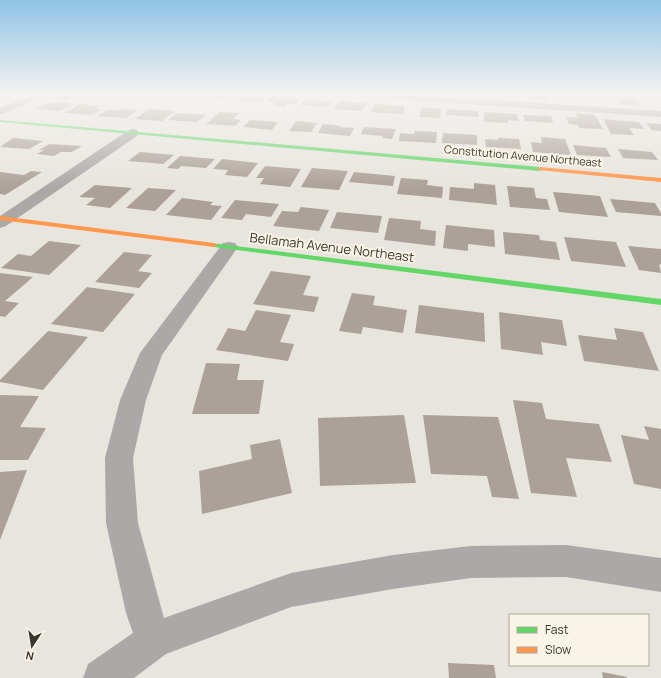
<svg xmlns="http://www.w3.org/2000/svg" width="661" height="678" viewBox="0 0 661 678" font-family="Manrope,sans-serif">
  <rect width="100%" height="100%" fill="#e8e5de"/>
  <path fill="#aca198" d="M171 94H199L194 97H185L182 99 164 98Z
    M206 94H233L227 100 200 98Z
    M529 94H554L555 97 547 96 548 100 531 99Z
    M243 95 266 96 260 102 237 100Z
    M615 95 633 96 640 106 622 105Z
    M61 96 73 97 66 100 53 99Z
    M272 96 301 98 296 104H287L284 107 274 106 277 103 266 102Z
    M305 100 332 101 328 107 300 105Z
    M339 101 366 103 362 111 334 109Z
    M58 102 75 104 60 111 36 109 48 103Z
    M80 104 100 106 95 109H101L91 115 64 113Z
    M375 104 405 106 403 114 371 112Z
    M422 107 441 109 440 118 419 117Z
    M120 109 138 110 126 118 97 116 107 110H117Z
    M149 109 175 111 162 121 135 119Z
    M447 109 478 111V117L446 115Z
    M220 112 239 113 233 119 241 120 235 126 206 124Z
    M484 112 517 114 519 121 508 120V123L484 122Z
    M178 113 206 115 197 122 168 120Z
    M575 113 595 115 603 129 579 128 578 125 569 124 566 117 578 118Z
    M523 115 551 116 553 123 525 121Z
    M603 119 639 122 644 129 629 128 634 135 611 134Z
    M250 120 278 122 272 130 243 127Z
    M296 121 317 123 311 132 289 131Z
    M646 123 661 124V131L652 130Z
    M323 124 341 126 340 127 354 128 350 136 318 133Z
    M364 127 396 129 392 139 382 138 383 136 361 134Z
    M415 131 437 132 436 143 399 141 400 133 414 134Z
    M443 133 477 135V145L442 143Z
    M541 137 565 139 571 155 533 152 531 142 542 143Z
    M13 138 43 141 29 149 0 147Z
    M498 138 519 139 521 149 486 147 485 139 498 140Z
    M49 144 82 146 72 152H61L54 156 37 154 44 150H39Z
    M573 145 606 148 611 157 577 155Z
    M618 149 652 152 658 160 623 158Z
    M140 152 174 155 163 164 128 161Z
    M180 156 215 159 206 168 181 166 178 169 167 168Z
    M222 159 258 163 247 177 225 175 228 170 213 169Z
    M265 166 301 169 290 187 260 184 264 178H256Z
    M312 168 348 171 339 190 301 187Z
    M31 171 42 172 5 195 0 194V172L24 175Z
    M354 172 395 176 393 186 349 182Z
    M401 178 428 180 427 185 443 187 442 198 397 194Z
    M474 183 495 185 497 205 449 200 450 187 474 189Z
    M95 185 132 188 110 208 86 205 95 198 79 197Z
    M507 186 534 188 536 198 547 199 550 210 510 207Z
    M148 188 176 190 155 211 126 208Z
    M553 192 600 196 608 217 559 212Z
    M182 198 213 202 210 205 222 206 211 220 166 215Z
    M610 199 655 203 661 213V216L616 212Z
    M235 200 279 204 271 217 246 214 242 220 221 218Z
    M301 207 329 210 319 231 273 226 282 211 298 212Z
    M337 212 382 216 378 233 330 228Z
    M389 218 421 221 420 229 436 231 435 246 384 240Z
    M446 225 494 230 495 247 468 244V251L443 248Z
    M503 232 539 235 540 240 556 242 560 260 505 254Z
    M564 237 616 242 626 267 571 261Z
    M49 241 81 245 49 275 1 268 18 254 31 256Z
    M628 246 661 249V265L659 264 661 273 639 270Z
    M124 252 152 255 138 271 152 273 139 288 95 282Z
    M271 271 311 276 303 295 319 297 314 312 253 304Z
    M0 273 33 277 5 301 19 303 5 317 0 316Z
    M87 287 135 294 103 332 51 324Z
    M352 293 375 296 373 305 407 310 403 333 363 327 361 334 339 331Z
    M419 305 484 313 485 342 415 333Z
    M256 310 291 315 280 342 294 344 288 361 216 350 228 328 245 331Z
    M499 312 562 320 567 346 541 342 543 355 501 349Z
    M614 328 643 332 659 371 584 361 578 335 617 340Z
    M48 331 88 337 43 390 0 382V380Z
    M206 363 240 364 237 380H264L259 414H192Z
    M0 395 39 396 20 427 46 428 28 460H0Z
    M513 400 542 403 546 419 599 424 612 462 566 458 577 497 531 493Z
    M404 415 416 483 320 486 318 418Z
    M423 415 498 417 519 499 492 497 487 476 431 474Z
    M644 426 661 429V489L634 484 621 435 649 440Z
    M280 439 292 493 202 514 199 471 252 459 250 445Z
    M27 470 0 540V472Z
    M448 663 494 665 496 678H449Z
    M602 672 627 677V678H603Z"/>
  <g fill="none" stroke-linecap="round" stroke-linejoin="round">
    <path fill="#aba9a7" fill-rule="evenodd" d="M35 94H47L46 96 0 115V108Z
      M354 94H398L661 111V117L359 97Z
      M133 129 137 130 139 133 137 136 6 226 0 228V216L129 130Z
      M229 242 235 243 238 247 162 355 146 400 133 458 138 523 164 618 291 573 393 555 471 546 566 545 661 558V592L566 577 471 578 393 589 291 607 166 654 134 678H83L88 664 133 633 126 613 106 523 105 458 120 400 140 353 223 243Z"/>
    <path fill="#63d668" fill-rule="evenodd" d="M0 120 540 167 543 169 540 171 0 122Z
      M211 243 661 299V305L214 247H211Z"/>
    <path fill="#ff974d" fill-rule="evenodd" d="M540 167 661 178V182L538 170 537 169Z
      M0 216 214 243 218 245 214 247 0 220Z"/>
  </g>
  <linearGradient id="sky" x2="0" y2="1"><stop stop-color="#8ec3e6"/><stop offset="0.5" stop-color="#f5f3f0"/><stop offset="1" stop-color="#f5f3f0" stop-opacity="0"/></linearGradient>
  <rect width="661" height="188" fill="url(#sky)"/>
  <g text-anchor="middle" stroke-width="4" stroke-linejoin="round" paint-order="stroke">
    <g font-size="11" fill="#393631" stroke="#faf4e6">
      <text transform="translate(523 156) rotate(5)" y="4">Constitution Avenue Northeast</text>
    </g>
    <g font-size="13" fill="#393631" stroke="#faf4e6">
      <text transform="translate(332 247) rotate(7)" y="5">Bellamah Avenue Northeast</text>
    </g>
  </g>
  <rect x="509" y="614" width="140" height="52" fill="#faf4e6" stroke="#ada89e"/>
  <rect x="517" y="627" width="20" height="6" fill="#63d668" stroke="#ada89e"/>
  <text x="545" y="634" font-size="12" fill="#393631">Fast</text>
  <rect x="517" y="647" width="20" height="6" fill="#ff974d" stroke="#ada89e"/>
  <text x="545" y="654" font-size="12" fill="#393631">Slow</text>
  <g transform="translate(32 646) rotate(192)" stroke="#faf4e6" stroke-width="3" paint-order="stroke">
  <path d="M0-3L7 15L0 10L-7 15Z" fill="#393631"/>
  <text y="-6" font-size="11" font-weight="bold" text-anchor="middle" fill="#393631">N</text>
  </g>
</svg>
